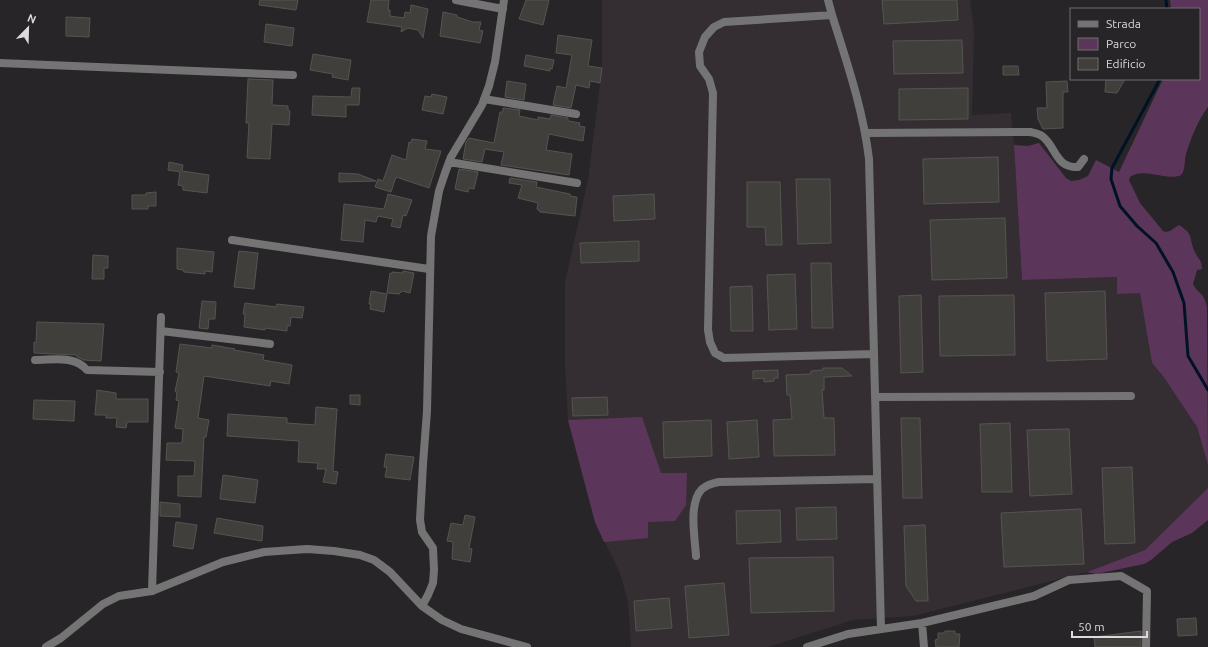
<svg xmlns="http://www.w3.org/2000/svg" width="1208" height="647" viewBox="0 0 1208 647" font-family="Ubuntu,sans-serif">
  <rect width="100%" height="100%" fill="#272527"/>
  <path fill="#342e33" d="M602 0H970L974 30 972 115 1011 113 1014 145 1022 280 1117 277 1140 293 1152 363 1163 376 1197 427 1208 465V488L1145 550 1087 572 913 616 853 620 768 647H631L628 602 620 573 595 522 568 420 565 366V282L588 180 602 68Z"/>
  <path fill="#5c365a" d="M1170 0H1208V107C1198 120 1191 138 1186 154 1184 160 1186 174 1179 176 1165 180 1143 167 1130 177L1129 180 1140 203 1163 231 1166 232 1170 231 1179 225C1195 235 1188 238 1195 252 1198 260 1202 259 1202 269L1197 270 1193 284C1199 295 1204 292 1207 307L1208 465 1197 427 1163 376 1152 363 1140 293 1117 294V277L1022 280 1014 145 1028 146 1039 143 1066 178 1071 181 1079 180 1088 176 1096 160 1119 172 1163 79H1199V9H1171Z
    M642 417 661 473H687L686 505 675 521 648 522V538L604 542 595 522 568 420Z
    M1208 488V520L1192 533 1172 542 1151 560 1144 564 1096 574 1087 572 1145 550Z"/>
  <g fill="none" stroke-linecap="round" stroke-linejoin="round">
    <path stroke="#001225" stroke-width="3" d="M1166 0 1167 9
      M1160 79 1112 168 1111 179 1120 206 1137 226 1156 243 1173 272 1184 303 1188 356 1208 390"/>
  </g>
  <path fill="#413f3c" stroke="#565451" d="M260 0H298L296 10 259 5Z
    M371 0H389L388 10H390V16L404 18 405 12 410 13 411 5 428 9 423 38 418 30 408 28 401 32 402 27 367 22Z
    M526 0H549L543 25 519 19Z
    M882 0H957L958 20 884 24Z
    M443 12 457 15V17L473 22H481L479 30 483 31 480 43 440 36Z
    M66 17 90 18 89 37 66 36Z
    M266 24 294 28 292 46 264 42Z
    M558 35 592 40 588 66 602 68 600 83 590 81 589 88 576 85 571 108 553 105 557 86 566 88 572 55 556 53Z
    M962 40 963 73 894 74 893 41Z
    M313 54 351 60 348 80 332 77 333 74 310 70Z
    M526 55 554 60 552 69 550 68V71L524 66Z
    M1003 66H1018L1019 75H1003Z
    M248 79 273 80 272 105 288 106V110L290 111 289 125 272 124 270 159 247 158 249 123H246Z
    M1106 79H1125L1117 93 1105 92Z
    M507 81 526 84 524 100 505 97Z
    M1067 81 1068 92H1063V128L1043 129 1038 119 1037 108H1047L1046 82Z
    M352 88H360L359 105H346V117L312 115 313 96 351 97Z
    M968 88V119L899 120V89Z
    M432 94 447 97 443 114 422 110 425 96 431 97Z
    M503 108 520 110 519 116 538 120V117L550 119 551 115 568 118V121L580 123 579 126 585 127 583 141 549 134 546 150 572 154 569 175 501 165 504 152 485 149 482 162 463 159 466 142 469 138 494 143 500 112H503Z
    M412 139 427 141 425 149 441 151 429 188 396 177 391 192 375 187 378 179 383 181 392 155 406 160 409 142 411 143Z
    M998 157 999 202 924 204 923 159Z
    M169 162 183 165 182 171 209 175 207 193 183 190V186L178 185 180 172 168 170Z
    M459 169 478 172 474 189 469 188 468 192 455 189Z
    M339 173 358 174 376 181 339 182Z
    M510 178 537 182 536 187 570 194V196L577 197 575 216 540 212 537 209 538 203 518 198 522 185 509 183Z
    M796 179H830L831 243 798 244Z
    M747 182H780L782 245H766L765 227H747Z
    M156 192V206H148V209H132V195H146V193Z
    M388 194 412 200 406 216 403 215 400 228 391 226 393 219 378 216 376 222 365 220 363 242 341 240 344 204 384 209Z
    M654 194 655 219 614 221 613 196Z
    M1005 218 1007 278 932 280 930 220Z
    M639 241V261L581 263 580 243Z
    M177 248 214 252 212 272 205 271V274L184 272 183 270 177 269Z
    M239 251 258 253 254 289 234 287Z
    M93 255 108 256V268H104V279H92Z
    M811 263H831L833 328H812Z
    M403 271 414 273 410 293 402 291 399 294 387 293 390 273 392 274V272L403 273Z
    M795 274 797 329 769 330 767 275Z
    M752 286 753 331H731L730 287Z
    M371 291 387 294 384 312 370 309 371 304H369Z
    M1105 291 1107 359 1047 361 1045 293Z
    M921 295 923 372 901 373 899 296Z
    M1014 295 1015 355 940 356 939 296Z
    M202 301 216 302 215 319H209L208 329 199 328Z
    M245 303 276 307 277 304 304 307 302 318 291 317 290 326H287V331L265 328V330L244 327 245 314H243Z
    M37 322 104 324 101 361 84 360 77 357V355L34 353V342L36 343Z
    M180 344 212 348V345L235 349 234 350 264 355 263 360 292 365 289 384 271 381 270 386 204 376 198 418 209 420 206 437H204L201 497 178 496V476H194L195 461 166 460 167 443H182L183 429 175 428 179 401 176 400 177 393 175 391 179 373 176 372Z
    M823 368H842L852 376 824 377V390H822L824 418H834L835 455 774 456 773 420 792 419 790 395H787L786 375 811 374V371L823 370Z
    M778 370V378H774V381L764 382V378L753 379V371Z
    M97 390 116 393V399H148V422H127L126 428 116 427 117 418H106V415H95Z
    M350 395H360V405L350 404Z
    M607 397 608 415 573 416 572 398Z
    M34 400 75 401 74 421 33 419Z
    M316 407 337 409 333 471 338 472 336 484 323 482 326 469H317L318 463 298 462 299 441 227 436 228 414 287 418V423L315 425Z
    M901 418H920L922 498H903Z
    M711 420 712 456 664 458 663 422Z
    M757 420 759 457 729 459 727 422Z
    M1010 423 1012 492H982L980 424Z
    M1069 429 1072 494 1030 496 1027 430Z
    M386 454 414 457 410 480 385 477 387 467H384Z
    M1132 467 1135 543 1105 544 1102 468Z
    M223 475 258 480 255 503 220 499Z
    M160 502 180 504V517L160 516Z
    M836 507 837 539 797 540 796 508Z
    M1081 509 1084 564 1004 567 1001 513Z
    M780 510 781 542 737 544 736 511Z
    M465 515 475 517 469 548 472 549 470 562 452 559 453 542 447 541 451 523 463 525Z
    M217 518 263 526 262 541 214 533Z
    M176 522 197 525 193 549 173 546Z
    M925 525 928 601H916L906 586 904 526Z
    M833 557 834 611 751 613 749 558Z
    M724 583 729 635 689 638 685 586Z
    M669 598 672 628 636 631 634 601Z
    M1196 618 1197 635 1178 636 1177 619Z
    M945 631H955V634H960L959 647H936L935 640 938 639V633H944Z
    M1141 631V647H1095L1094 637Z"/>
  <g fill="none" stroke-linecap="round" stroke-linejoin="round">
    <path stroke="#757475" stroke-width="8" d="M456 0 503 9
      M828 0 832 15
      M0 63 293 75
      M484 99 576 114
      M866 133 1030 132C1034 133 1038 133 1042 136 1056 146 1055 168 1078 167L1084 159
      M449 162 577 183
      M232 240 429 269
      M161 331 270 344
      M874 354 724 358 715 353 710 342 708 330 713 93 709 79 700 66 699 52 705 37 714 27 724 22 832 15C847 63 863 109 869 159L881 629
      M35 360C53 360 74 355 87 370L160 372
      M875 397 1131 396
      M696 556C695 538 688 503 702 489 707 485 713 483 719 482L877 479
      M152 591 161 317
      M422 606 428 595 433 583 434 570 433 548 422 532 420 520 423 464 427 411 431 236 439 191 445 173 451 157 482 105 489 86 495 62 504 0
      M922 623 924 647
      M46 647 61 638 103 604 119 596 152 591 223 562 264 552 307 549 334 551 360 555 374 560 390 572 422 606 442 620 461 629 527 647
      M807 647 848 634 922 623 1034 596 1069 580 1121 576 1147 591 1146 647"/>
  </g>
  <rect x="1070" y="8" width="130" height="72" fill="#272527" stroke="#6f6d6f"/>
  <rect x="1078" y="21" width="20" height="6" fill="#757475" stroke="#6f6d6f"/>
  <text x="1106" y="28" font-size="12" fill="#dcdadb">Strada</text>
  <rect x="1078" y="38" width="20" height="12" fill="#5c365a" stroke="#6f6d6f"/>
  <text x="1106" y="48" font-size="12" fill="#dcdadb">Parco</text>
  <rect x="1078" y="58" width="20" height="12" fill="#413f3c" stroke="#6f6d6f"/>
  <text x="1106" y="68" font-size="12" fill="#dcdadb">Edificio</text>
  <g transform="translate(28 28) rotate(23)" stroke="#272527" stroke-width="3" paint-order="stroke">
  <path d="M0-3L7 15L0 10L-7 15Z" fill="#dcdadb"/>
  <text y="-6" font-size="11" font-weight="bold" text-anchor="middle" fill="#dcdadb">N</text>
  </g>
  <path d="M1072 631v6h75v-6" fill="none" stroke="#dcdadb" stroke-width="2"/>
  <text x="1078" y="631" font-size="12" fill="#dcdadb" stroke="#272527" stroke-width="3" paint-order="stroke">50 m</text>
</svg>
